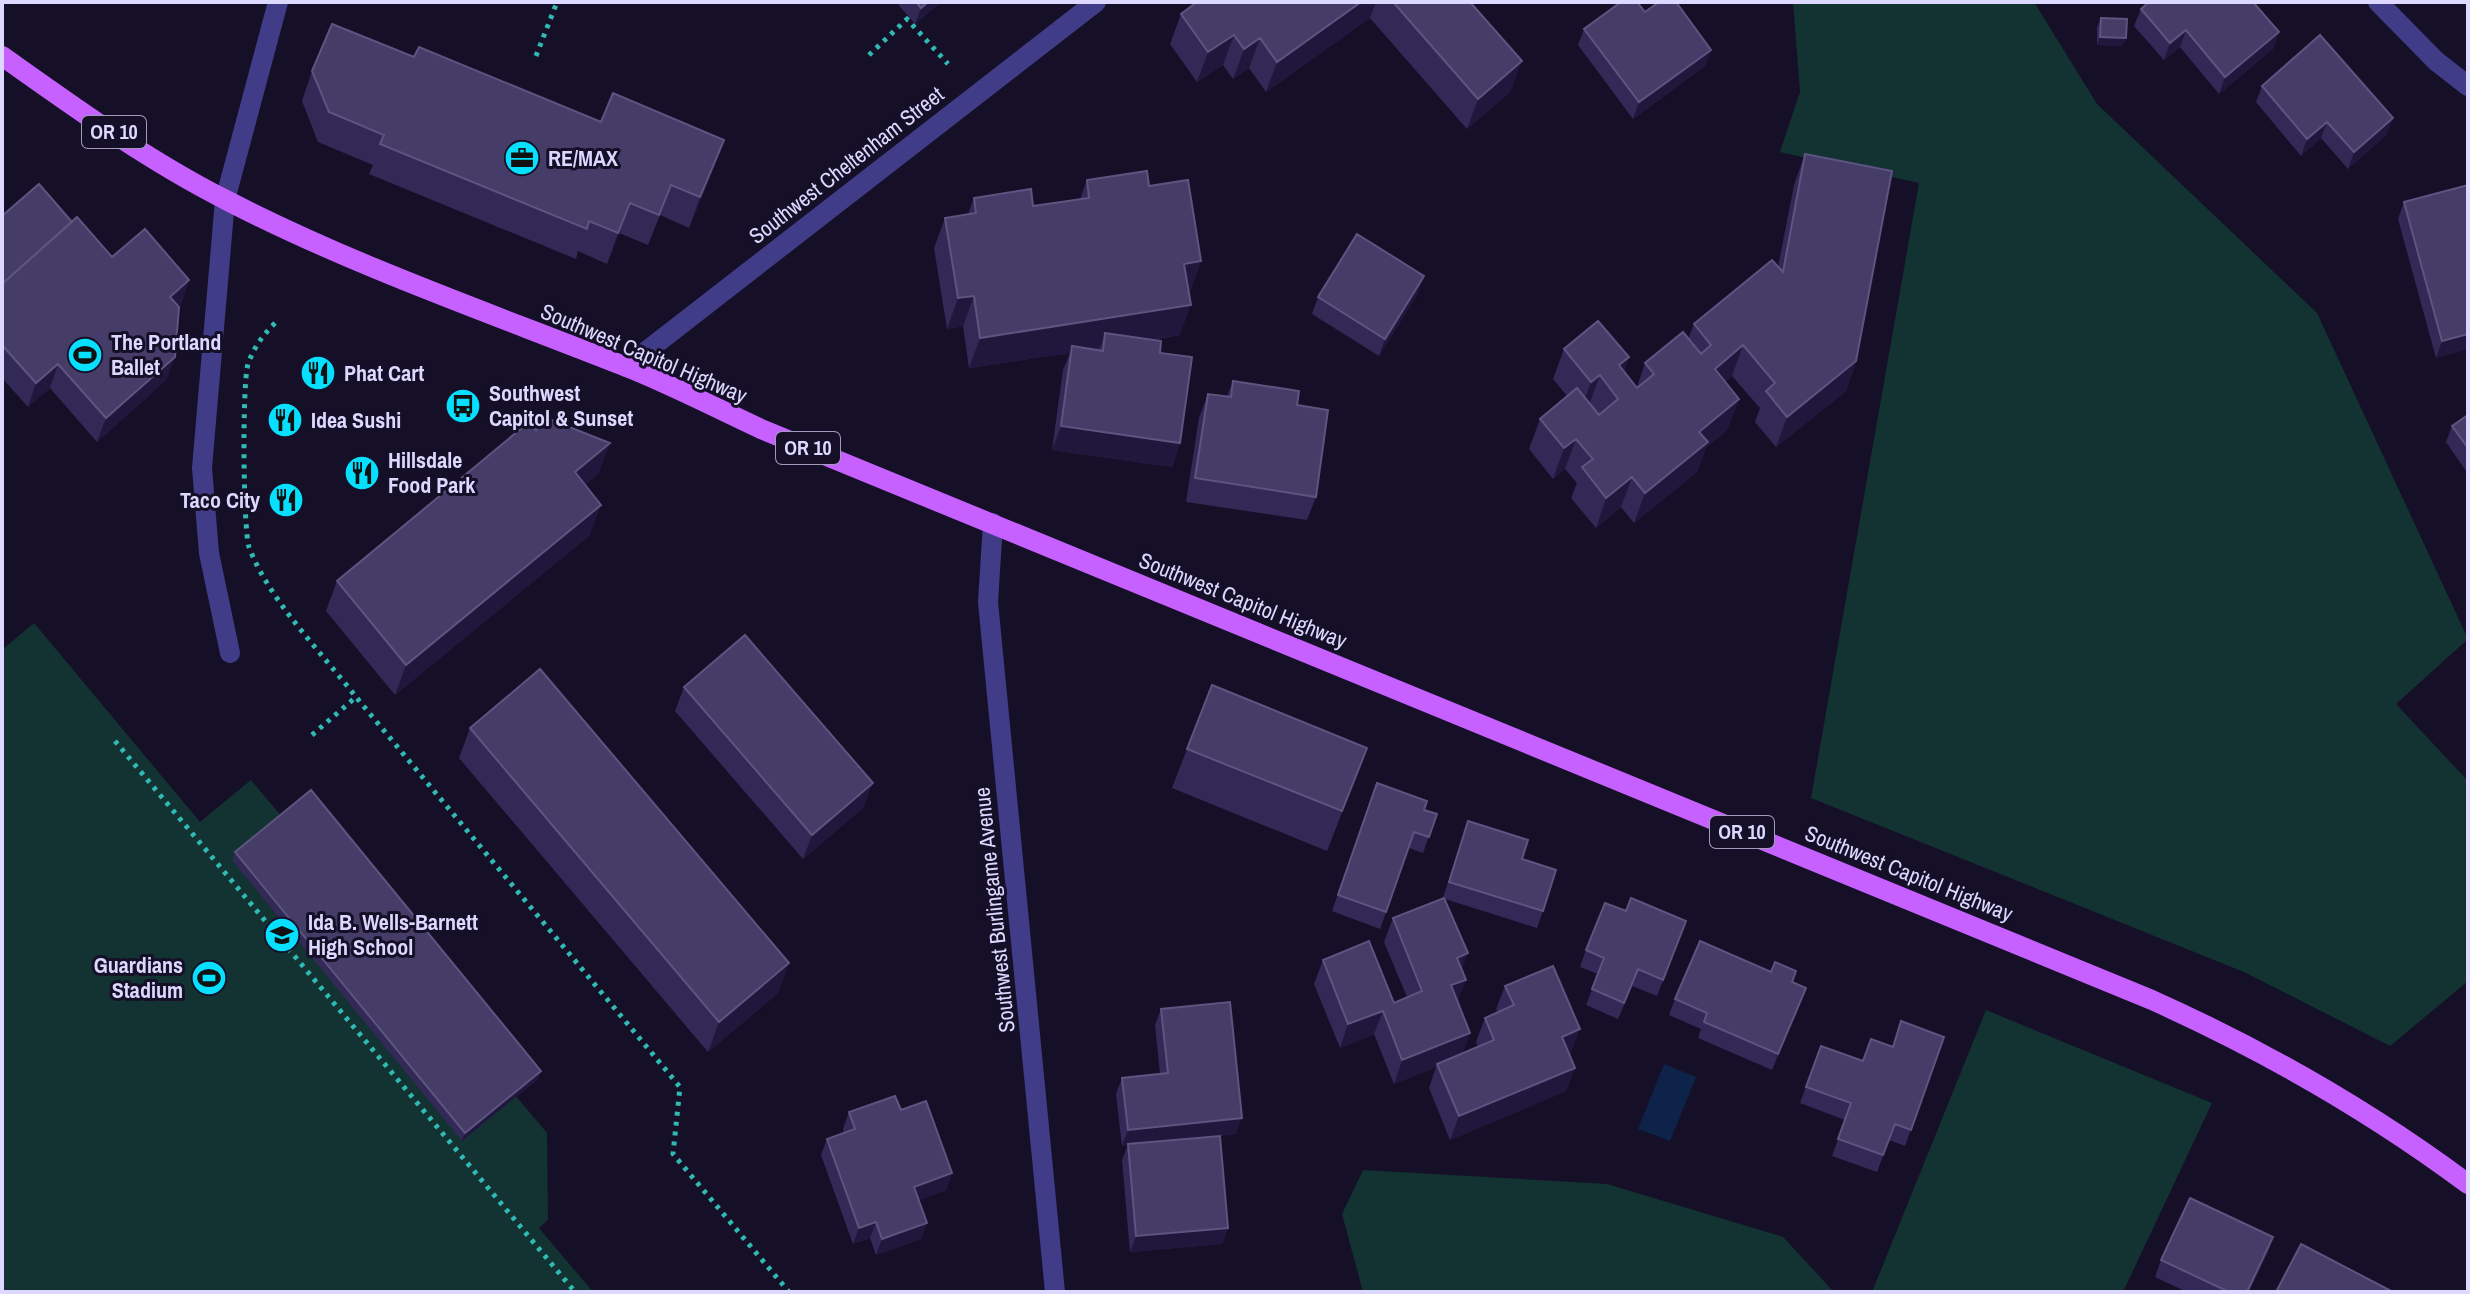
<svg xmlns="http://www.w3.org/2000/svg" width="2470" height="1294" viewBox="0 0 2470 1294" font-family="'Archivo Narrow',sans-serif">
  <rect width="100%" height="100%" fill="#151028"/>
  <path fill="#133232" d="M1793 2H2034L2097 104 2317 313 2468 639 2396 704 2468 781V981L2390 1046 2244 972 1811 798 1919 183 1780 152 1800 92Z
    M34 623 200 822 251 780 547 1133 548 1220 539 1228 593 1292H2V650Z
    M1986 1010 2212 1103 2123 1292H1872Z
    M1363 1170 1607 1184 1783 1237 1834 1292H1363L1342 1214Z"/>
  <path fill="#0d234a" d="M1664 1064 1696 1077 1670 1141 1638 1129Z"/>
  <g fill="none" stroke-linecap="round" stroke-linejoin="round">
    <path stroke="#31b9b4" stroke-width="5" stroke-dasharray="4 6" stroke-linecap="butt" d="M869 55 907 19 948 64
      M536 56 557 2
      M275 323C263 335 254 347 248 364 242 384 243 528 249 547 268 599 322 653 356 697
      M312 735 356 697 680 1087 673 1154 789 1292
      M115 741 575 1292"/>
    <path stroke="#403c87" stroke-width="20" d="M225 200 202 468 209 553 230 653"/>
    <path stroke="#403c87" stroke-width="20" d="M2378 2 2436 61 2468 86
      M626 367 1096 2
      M993 523 988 602 1055 1292"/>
    <path stroke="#403c87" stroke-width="20" d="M225 200 278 2"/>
    <path stroke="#c660fe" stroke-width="20" d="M2 56C74 107 147 160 226 200 354 266 490 313 624 366 670 384 716 408 761 429L2152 1000C2263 1050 2370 1111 2468 1184"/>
  </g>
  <path fill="#332956" d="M896 2H941L915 24Z
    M1197 2H1470L1511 91 1467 129 1370 18 1266 92 1249 68 1233 79 1223 65 1197 82 1170 44 1181 14Z
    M2141 9 2279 32 2273 49 2219 94 2180 47 2164 60 2134 26Z
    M2101 18 2126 38 2122 46 2097 45V27Z
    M1584 29 1711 50 1705 66 1633 119 1578 45Z
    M414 57 713 170 689 228 660 215 648 245 619 233 607 264 578 251 576 259 369 174 373 165 318 142 302 101 312 71Z
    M2262 86 2393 118 2386 135 2348 169 2321 138 2301 156 2256 102Z
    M1805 154 1856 361 1846 391 1776 447 1755 422 1760 408 1732 376 1725 382 1728 429 1706 448 1697 472 1634 523 1621 507 1596 528 1571 498 1577 483 1565 469 1553 479 1529 449 1540 419 1567 396 1553 379 1564 349 1629 357 1624 371 1637 387 1645 363 1688 339 1694 324 1778 267 1794 185Z
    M1087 180 1149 186 1201 261 1190 291H1189L1180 335 1153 340 1160 353 1180 443 1172 467 1052 450 1063 370 1070 353 969 368 963 326 947 329 934 248 945 218 968 214 974 198 1033 206 1080 199Z
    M2404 202 2468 349 2436 358 2398 219Z
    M2 216 72 222 112 257 189 280 181 304 178 306 175 357 166 380 97 442 50 388 28 407 2 378Z
    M1418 293 1379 356 1312 314 1318 297Z
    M1233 381 1316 497 1307 520 1186 502 1199 418 1208 394 1227 396Z
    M2468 415V474L2446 442 2452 426Z
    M536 430 599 473 585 485 590 535 395 695 326 611 337 581Z
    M684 687 864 807 803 859 675 711Z
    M470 728 789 963 778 993 708 1052 459 758Z
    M1187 749 1352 787 1327 851 1172 788Z
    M1377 783 1424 810 1437 814 1423 853 1409 848 1380 929 1332 911Z
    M1468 821 1522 859 1543 911 1537 928 1445 899 1462 970 1458 1002 1470 1033 1462 1054 1478 1047 1476 1042 1485 1018 1498 1012 1496 1009 1505 986 1571 1053 1569 1054 1575 1068 1566 1091 1450 1140 1429 1088 1436 1067 1394 1084 1374 1034 1340 1048 1314 984 1323 960 1394 1003 1407 997 1384 942 1393 918 1443 898Z
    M235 852 538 1079 462 1141 232 860Z
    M1680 937 1657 996 1632 986 1618 1019 1586 1005 1598 974 1580 967 1586 950Z
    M1792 982 1800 1005 1772 1070 1698 1038 1701 1029 1669 1015 1675 999Z
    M1161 1009 1236 1134 1219 1136 1228 1228 1222 1244 1130 1252 1122 1160 1128 1145 1122 1146 1116 1094 1122 1078 1160 1074 1155 1025Z
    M1944 1037 1905 1146 1889 1140 1877 1172 1832 1156 1845 1120 1800 1103 1821 1046 1863 1061 1892 1047Z
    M901 1110 952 1173 946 1190 919 1200 927 1223 921 1239 876 1255 870 1238 853 1244 821 1155 827 1139 844 1133 843 1129 849 1112Z
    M2273 1237 2267 1254 2249 1292H2187L2155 1277 2161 1260Z"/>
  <path fill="#1f173c" d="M928 2H941L915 24 921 8Z
    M1361 2H1376L1370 18 1266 92 1277 62Z
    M2186 30 2180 47 2164 60 2170 43Z
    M2279 32 2273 49 2219 94 2225 77Z
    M1234 35 1223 65 1197 82 1208 52Z
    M2100 37 2126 38 2122 46 2097 45Z
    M1260 38 1249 68 1233 79 1244 49Z
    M1711 50 1705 66 1633 119 1639 102Z
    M1522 61 1511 91 1467 129 1478 99Z
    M2393 118 2386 135 2348 169 2354 152Z
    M2327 122 2321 138 2301 156 2307 139Z
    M724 140 713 170 689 228 700 197Z
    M630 203 619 233 607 264 618 233Z
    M1201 261 1190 291 1173 294 1184 264Z
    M1424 276 1418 293 1379 356 1385 339Z
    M189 280 181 304 161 321 170 297Z
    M974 296 963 326 947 329 958 298Z
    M1191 305 1180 335 1104 347 1105 333 1100 348 1071 352 1072 346 1070 353 969 368 980 338Z
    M2468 334V349L2436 358 2442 341Z
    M1743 345 1732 376 1704 399 1715 369Z
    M175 357 166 380 97 442 106 418Z
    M1629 357 1618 387 1619 365Z
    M1856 361 1846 391 1776 447 1787 417Z
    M58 364 50 388 28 407 36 383Z
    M1600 375 1589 405 1580 412 1591 382Z
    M1739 399 1728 429 1706 448 1697 472 1634 523 1645 493 1699 432Z
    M1061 426 1180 443 1172 467 1052 450Z
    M1576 439 1565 469 1553 479 1564 448Z
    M610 443 599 473 564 503 575 472Z
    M1632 477 1621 507 1596 528 1606 498Z
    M601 505 590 535 395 695 406 665Z
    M873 783 864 807 803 859 812 835Z
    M1468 953 1459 977 1457 958Z
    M789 963 778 993 708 1052 719 1022Z
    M1466 980 1457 1003 1451 985Z
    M1806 988 1800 1005 1772 1070 1778 1054Z
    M1383 1011 1374 1034 1340 1048 1348 1024Z
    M1580 1029 1571 1053 1553 1061 1562 1037Z
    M1470 1033 1461 1057 1437 1064 1436 1067 1394 1084 1402 1060Z
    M1575 1068 1566 1091 1450 1140 1459 1116Z
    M541 1071 538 1079 462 1141 465 1133Z
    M1242 1118 1236 1134 1122 1146 1128 1130Z
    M952 1173 946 1190 908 1204 914 1187Z
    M876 1222 870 1238 853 1244 859 1228Z
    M927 1223 921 1239 876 1255 882 1239Z
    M1228 1228 1222 1244 1130 1252 1136 1236Z
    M2273 1237 2267 1254 2249 1292H2247Z"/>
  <path fill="#453c68" stroke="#5d5480" stroke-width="2" d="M916 2H928L921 8Z
    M1197 2H1361L1277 62 1260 38 1244 49 1234 35 1208 52 1181 14Z
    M1393 2H1470L1522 61 1478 99Z
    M1621 2H1637L1645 12 1659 2H1676L1711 50 1639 102 1584 29Z
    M2149 2H2253L2279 32 2225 77 2186 30 2170 43 2141 9Z
    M2101 18 2127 19 2126 38 2100 37Z
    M332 24 414 57 419 47 601 122 613 93 724 140 700 197 671 185 659 215 630 203 618 233 589 221 587 229 380 144 384 135 329 112 312 71Z
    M2320 35 2393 118 2354 152 2327 122 2307 139 2262 86Z
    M1805 154 1892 171 1856 361 1787 417 1766 391 1775 383 1743 345 1715 369 1739 399 1699 432 1708 442 1645 493 1632 477 1606 498 1582 467 1593 459 1576 439 1564 448 1540 419 1577 388 1599 415 1618 399 1600 375 1591 382 1564 349 1598 321 1629 357 1619 365 1637 388 1654 374 1645 363 1683 332 1701 354 1711 345 1694 324 1772 260 1783 272Z
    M1147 171 1149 186 1188 180 1201 261 1184 264 1191 305 980 338 974 296 958 298 945 218 976 213 974 198 1031 189 1033 206 1089 198 1087 180Z
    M39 184 72 222 2 284V216Z
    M2468 185V334L2442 341 2404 202Z
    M77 217 112 257 145 229 189 280 170 297 179 307 175 357 106 418 58 364 36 383 2 345V284Z
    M1357 234 1424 276 1385 339 1318 297Z
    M1105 333 1161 341 1160 353 1192 357 1180 443 1061 426 1072 346 1103 351Z
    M1233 381 1299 391 1297 405 1328 410 1316 497 1195 478 1208 394 1231 397Z
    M2468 415V448L2452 426Z
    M549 419 610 443 575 472 601 505 406 665 337 581 529 422 536 430Z
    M745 635 873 783 812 835 684 687Z
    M540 669 789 963 719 1022 470 728Z
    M1212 685 1367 748 1342 811 1187 749Z
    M1377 783 1427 801 1424 810 1437 814 1429 837 1414 832 1386 912 1338 895Z
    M311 790 541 1071 465 1133 235 852Z
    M1468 821 1528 840 1522 859 1556 870 1543 911 1449 882Z
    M1444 898 1468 953 1457 958 1466 980 1451 985 1470 1033 1402 1060 1383 1011 1348 1024 1323 960 1369 941 1394 1003 1422 991 1393 918Z
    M1631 898 1686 921 1663 980 1638 969 1624 1003 1592 989 1604 958 1586 950 1605 903 1626 911Z
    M1700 941 1771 972 1775 962 1796 971 1792 982 1806 988 1778 1054 1704 1022 1707 1013 1675 999Z
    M1553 966 1580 1029 1562 1037 1575 1068 1459 1116 1437 1064 1494 1040 1485 1018 1514 1005 1505 986Z
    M1230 1002 1242 1118 1128 1130 1122 1078 1168 1073 1161 1009Z
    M1901 1021 1944 1037 1911 1130 1895 1124 1883 1155 1838 1139 1851 1103 1806 1087 1821 1046 1863 1061 1871 1039 1893 1047Z
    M895 1096 901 1110 926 1101 952 1173 914 1187 927 1223 882 1239 876 1222 859 1228 827 1139 855 1129 849 1112Z
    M1220 1136 1228 1228 1136 1236 1128 1144Z
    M2190 1198 2273 1237 2247 1292H2229L2161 1260Z
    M2301 1244 2393 1292H2276Z"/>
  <defs>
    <symbol id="office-disc" viewBox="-11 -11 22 22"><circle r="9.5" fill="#06dffd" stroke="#151028"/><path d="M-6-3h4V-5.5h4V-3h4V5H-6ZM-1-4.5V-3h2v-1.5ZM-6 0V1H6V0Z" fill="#111"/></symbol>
    <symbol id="stadium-disc" viewBox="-11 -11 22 22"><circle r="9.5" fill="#06dffd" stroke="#151028"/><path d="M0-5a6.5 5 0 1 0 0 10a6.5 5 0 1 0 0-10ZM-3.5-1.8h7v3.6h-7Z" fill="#111"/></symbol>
    <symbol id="restaurant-disc" viewBox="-11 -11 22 22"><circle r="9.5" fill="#06dffd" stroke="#151028"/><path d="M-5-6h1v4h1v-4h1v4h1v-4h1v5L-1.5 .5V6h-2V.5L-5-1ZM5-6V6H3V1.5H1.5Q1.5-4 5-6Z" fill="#111"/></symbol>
    <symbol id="bus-disc" viewBox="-11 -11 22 22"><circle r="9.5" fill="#06dffd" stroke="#151028"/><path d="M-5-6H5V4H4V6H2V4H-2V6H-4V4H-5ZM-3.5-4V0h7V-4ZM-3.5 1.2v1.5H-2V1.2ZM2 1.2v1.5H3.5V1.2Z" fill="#111"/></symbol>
    <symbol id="school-disc" viewBox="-11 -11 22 22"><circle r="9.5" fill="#06dffd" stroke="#151028"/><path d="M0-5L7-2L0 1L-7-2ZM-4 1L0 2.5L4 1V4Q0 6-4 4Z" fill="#111"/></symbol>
  </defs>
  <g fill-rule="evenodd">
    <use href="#office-disc" x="502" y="138" width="40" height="40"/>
    <use href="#stadium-disc" x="65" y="335" width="40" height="40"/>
    <use href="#restaurant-disc" x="298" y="353" width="40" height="40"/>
    <use href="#bus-disc" x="443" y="386" width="40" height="40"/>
    <use href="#restaurant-disc" x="265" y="400" width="40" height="40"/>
    <use href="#restaurant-disc" x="342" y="453" width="40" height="40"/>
    <use href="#restaurant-disc" x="266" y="480" width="40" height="40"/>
    <use href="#school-disc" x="262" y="915" width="40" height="40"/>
    <use href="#stadium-disc" x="189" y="958" width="40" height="40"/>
  </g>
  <g text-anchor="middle" stroke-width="6" stroke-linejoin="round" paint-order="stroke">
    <g fill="#151028" stroke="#a19cbe" stroke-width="2">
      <rect x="82" y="116" width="64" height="32" rx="6"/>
      <rect x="776" y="432" width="64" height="32" rx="6"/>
      <rect x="1710" y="816" width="64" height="32" rx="6"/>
    </g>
    <g font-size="20" font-weight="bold" fill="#ddd8ff">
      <text x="114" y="139">OR 10</text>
      <text x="808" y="455">OR 10</text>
      <text x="1742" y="839">OR 10</text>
    </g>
    <g font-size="22" font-weight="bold" fill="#ddd8ff" stroke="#151028" text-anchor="start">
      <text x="548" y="166">RE/MAX</text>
      <text x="111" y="350">The Portland<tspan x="111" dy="25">Ballet</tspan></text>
      <text x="344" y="381">Phat Cart</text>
      <text x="489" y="401">Southwest<tspan x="489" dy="25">Capitol &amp; Sunset</tspan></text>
      <text x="311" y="428">Idea Sushi</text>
      <text x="388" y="468">Hillsdale<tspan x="388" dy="25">Food Park</tspan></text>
      <text x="260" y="508" text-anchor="end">Taco City</text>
      <text x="308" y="930">Ida B. Wells-Barnett<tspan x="308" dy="25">High School</tspan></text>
      <text x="183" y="973" text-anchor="end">Guardians<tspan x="183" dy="25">Stadium</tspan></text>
    </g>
    <g font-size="22" fill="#ddd8ff" stroke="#151028">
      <text transform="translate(846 165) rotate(-38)" y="8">Southwest Cheltenham Street</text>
      <text transform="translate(644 353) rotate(23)" y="8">Southwest Capitol Highway</text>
      <text transform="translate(1243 600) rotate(22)" y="8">Southwest Capitol Highway</text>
      <text transform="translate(1909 873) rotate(22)" y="8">Southwest Capitol Highway</text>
      <text transform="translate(994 910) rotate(-96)" y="8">Southwest Burlingame Avenue</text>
    </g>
  </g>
  <rect width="2470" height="1294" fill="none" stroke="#ddd8ff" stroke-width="8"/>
</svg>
